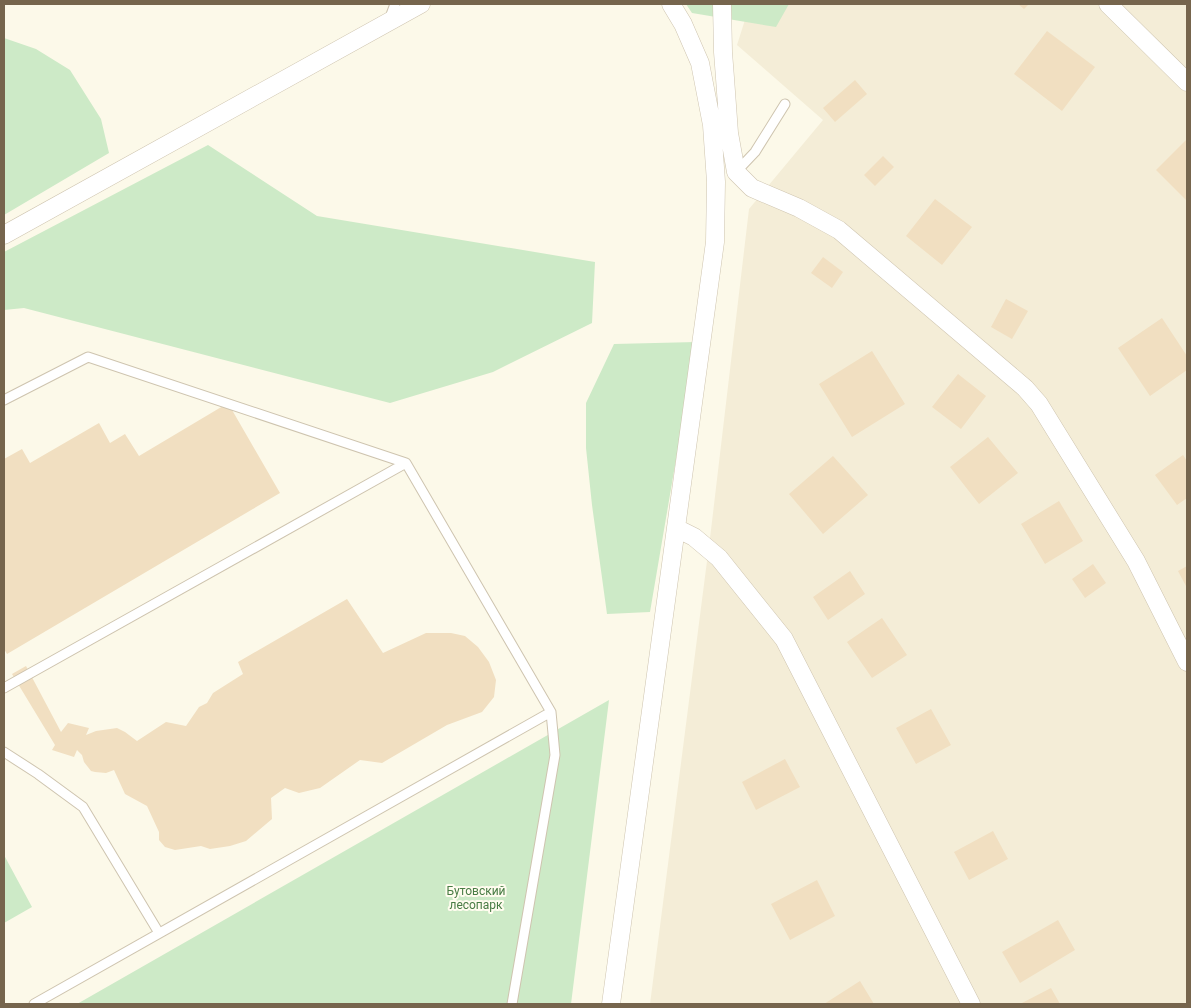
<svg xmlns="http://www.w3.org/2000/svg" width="1191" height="1008" viewBox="0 0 1191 1008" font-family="Roboto,sans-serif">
  <rect width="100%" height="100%" fill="#fcf9e9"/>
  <path fill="#f4edd7" d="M750 4H1187V1004H650L711 530 749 209 823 120 737 45Z"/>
  <path fill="#cdeac7" d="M686 4H789L776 27 692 13Z
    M4 38 36 49 70 70 101 119 109 153 4 215Z
    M208 145 317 216 595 262 592 323 493 372 390 403 24 308 4 310V252Z
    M696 342 650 612 607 614 592 505 586 448V403L614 344Z
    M609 700 571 1004H77Z
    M4 855 32 907 4 923Z"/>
  <path fill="#f1dfc1" d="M1018 4H1029L1024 9Z
    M1047 31 1095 67 1062 111 1014 74Z
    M855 80 867 94 835 122 823 108Z
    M1187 139V201L1156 170Z
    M883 156 894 167 875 186 864 175Z
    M935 199 972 227 942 265 906 236Z
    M823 257 843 272 832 288 811 273Z
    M1006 299 1028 311 1012 339 991 327Z
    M1162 318 1187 356V370L1150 396 1118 348Z
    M872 351 905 404 852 437 819 384Z
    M958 374 986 396 961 429 932 407Z
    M228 403 280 493 7 654 4 649V459L22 449 30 463 99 423 110 443 125 434 139 456Z
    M988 437 1018 473 979 504 950 467Z
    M1183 455 1187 461V498L1177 505 1155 475Z
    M833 456 868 495 823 534 789 494Z
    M1059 501 1083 541 1045 564 1021 524Z
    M1093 564 1106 583 1085 598 1072 579Z
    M1187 566V588L1178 571Z
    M850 571 865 594 828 620 813 597Z
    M347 599 383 653 426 633H451L465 636 478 647 489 662 496 680 494 697 482 712 447 725 382 763 360 760 320 788 299 793 285 788 271 798 272 819 246 841 230 846 210 849 201 846 175 850 165 847 159 840V832L147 806 125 794 114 770 106 773 95 772 91 771 84 762 82 755 77 750 74 757 52 750 55 745 12 674 26 666 61 732 68 723 89 728 86 735 96 731 117 728 125 732 137 741 166 722 186 726 199 707 207 703 213 693 243 674 238 662Z
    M882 618 907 655 872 678 847 642Z
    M931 709 951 745 916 764 896 728Z
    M785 759 800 787 756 810 742 782Z
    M993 831 1008 859 969 880 954 852Z
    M817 880 835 916 790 940 771 904Z
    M1058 920 1075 950 1020 983 1002 952Z
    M860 981 874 1004H824Z
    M1051 988 1060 1004H1020Z"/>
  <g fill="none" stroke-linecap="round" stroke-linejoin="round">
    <defs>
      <path id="service" d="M389 20 395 4
        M736 172 755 152 785 104
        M4 400 88 357 406 463 551 712 555 755 512 1004
        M4 688 406 463
        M4 752 38 774 83 807 159 933
        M34 1004 551 712"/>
      <path id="minor" d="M722 4 723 52 725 78 729 133 736 172 752 188 799 208 839 230 1025 388 1039 404 1136 561 1187 662
        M1108 4 1187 82
        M4 235 421 4
        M676 528 694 537 719 558 784 639 971 1004
        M611 1004 715 242 716 182 712 125 700 63 683 24 671 4"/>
    </defs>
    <use href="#service" stroke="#cec4af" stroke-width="11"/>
    <use href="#minor" stroke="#cec4af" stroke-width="19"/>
    <use href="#service" stroke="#fff" stroke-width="9"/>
    <use href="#minor" stroke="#fff" stroke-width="18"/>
  </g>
  <g text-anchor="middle" stroke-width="4" stroke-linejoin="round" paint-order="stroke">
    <g font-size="12" fill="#487c44" stroke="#fffcef">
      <text x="476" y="895">Бутовский<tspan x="476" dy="14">лесопарк</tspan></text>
    </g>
  </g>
  <rect width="1191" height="1008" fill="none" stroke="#76654d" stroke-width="10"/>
</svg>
